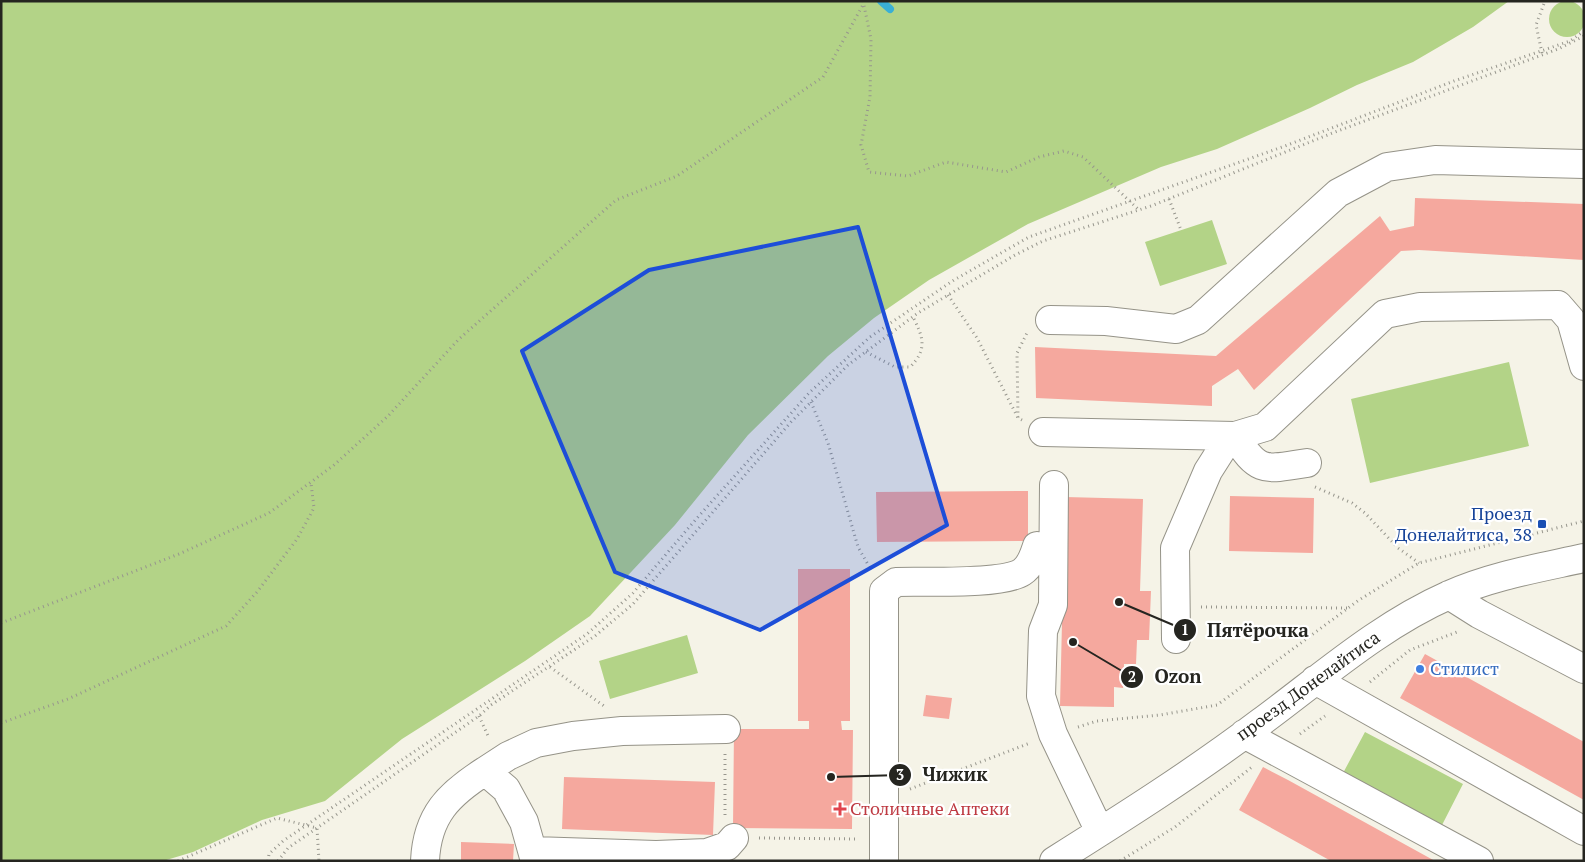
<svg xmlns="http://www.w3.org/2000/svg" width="1585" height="862" viewBox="0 0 1585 862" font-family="'PT Serif',serif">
  <rect width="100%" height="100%" fill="#f5f3e7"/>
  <path fill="#b3d387" d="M1 1H1509L1473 27 1413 62 1357 85 1310 108 1217 149 1161 167 1028 224 929 280 874 318 828 356 748 435 675 525 590 616 525 661 402 739 325 801 262 820 193 852 163 861H1Z
    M1549 19a18 18 0 1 1 36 0a18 18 0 1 1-36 0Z
    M1212 220 1227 264 1160 286 1145 242Z
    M1509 362 1529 446 1370 483 1351 399Z
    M687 635 698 673 610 699 599 661Z
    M1365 732 1463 784 1441 827 1342 775Z"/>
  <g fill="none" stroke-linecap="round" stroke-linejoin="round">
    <path stroke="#3aafd5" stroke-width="8" d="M881 1 890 9"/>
  </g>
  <path fill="#f5a89e" d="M1415 198 1584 204V260L1419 250 1401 251 1254 390 1238 369 1212 386V406L1036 398 1035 347 1216 356 1380 216 1390 231 1414 226Z
    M1028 491V541L877 542 876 492Z
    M1230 496 1314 498 1313 553 1229 551Z
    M1065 497 1143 499 1140 591H1151L1149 640H1137L1136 664H1124L1123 688 1114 687V707L1060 706Z
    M798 569H850V721H841L842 730H853L852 829 733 828 734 729H809V721H798Z
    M1425 654 1584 742V800L1400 698Z
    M926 695 952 698 949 719 923 716Z
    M1263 767 1288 780 1435 861H1331L1239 810Z
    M564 777 715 782 713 835 562 829Z
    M461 842 514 844 513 861H461Z"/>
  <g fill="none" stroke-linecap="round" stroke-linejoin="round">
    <defs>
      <path id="minor" d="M1050 320 1106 321 1176 329 1198 320 1338 193 1387 167 1435 160 1584 164
        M1043 432 1235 436 1265 427 1385 314 1420 307 1558 305 1571 320 1584 366
        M1054 485 1053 605 1043 631 1041 696 1053 734 1100 832
        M1449 595 1479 614 1584 669
        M1176 639 1175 548 1208 471 1222 449 1235 436C1259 475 1266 469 1307 463
        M1315 680 1584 831
        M1244 734 1479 861
        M485 771 508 756 536 743 573 736 622 731 726 729
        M533 851 656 855 707 853 727 846 734 838
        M425 861C427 815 449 794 485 771L506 789 524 822 535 861
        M884 861V591L896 582C923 581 1002 585 1022 572 1031 566 1034 555 1037 546
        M1054 861C1124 817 1195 772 1261 722 1322 677 1379 626 1449 595 1491 576 1539 568 1584 558"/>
    </defs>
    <use href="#minor" stroke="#959388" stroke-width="30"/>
    <path stroke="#97968d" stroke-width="3" stroke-dasharray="1 4" stroke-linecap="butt" d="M863 1 871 39 870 97 861 145 869 172 908 176 946 162 1006 172 1039 157 1064 151 1083 157 1139 210
      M1542 53 1536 25 1545 1
      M1169 199 1181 230
      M948 295 977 338 1018 418
      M866 352 895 367H910C928 349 923 337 913 317
      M811 402 828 443 858 547 870 568
      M1022 420 1018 418 1017 353 1028 331
      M1315 487 1352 503 1365 513 1398 548 1419 563
      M1201 607 1347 608
      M1 623 179 554 269 513 334 465 388 416 459 339 616 200 677 176 823 77 864 3
      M550 667 604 706
      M1370 682 1410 650 1457 632
      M479 716 489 738
      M1 723 68 699 226 626 257 592 297 539 314 508 311 483
      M1078 727 1097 721 1160 715 1217 705 1359 600 1419 563 1584 521
      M1300 734 1325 716
      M910 789 1030 743
      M725 815V754
      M759 838 858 839
      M178 861 277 818 317 828 319 861
      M268 861 269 854 283 841 587 634 633 593 697 518 810 392 870 337 954 280 1029 237 1285 146 1454 81 1570 41 1584 31
      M278 861 288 848 479 716 491 705 595 636 633 604 791 422 848 365 918 313 1015 255 1043 241 1151 206 1335 132 1558 49 1584 36
      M1120 861 1175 827 1252 767"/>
    <use href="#minor" stroke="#fff" stroke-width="28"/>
  </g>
  <path fill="#1d4ed8" fill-opacity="0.2" stroke="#1d4ed8" stroke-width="4" stroke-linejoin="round" d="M858 227 947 525 760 630 615 572 522 351 649 270Z"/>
  <rect fill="#1a4fb4" stroke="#fff" stroke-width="2" x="1537" y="519" width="10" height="10" rx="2.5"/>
  <circle fill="#3f7fe0" stroke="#fff" stroke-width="2" cx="1420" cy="669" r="5"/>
  <path fill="#e0444e" stroke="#fff" stroke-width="2" d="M837.5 801.5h5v5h5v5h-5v5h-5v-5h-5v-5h5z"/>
  <g text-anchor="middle" stroke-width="4.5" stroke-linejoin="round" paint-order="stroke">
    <g font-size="18" fill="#164399" stroke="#fff" text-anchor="end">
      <text x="1532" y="520">Проезд<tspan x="1532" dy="21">Донелайтиса, 38</tspan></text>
    </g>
    <g font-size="18" fill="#366cbe" stroke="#fff" text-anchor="start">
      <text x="1430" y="675">Стилист</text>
    </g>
    <g font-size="18" fill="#252520" stroke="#fff">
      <text transform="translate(1308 686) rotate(-36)" y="6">проезд Донелайтиса</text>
    </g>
    <g font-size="18" fill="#be3a42" stroke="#fff" text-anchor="start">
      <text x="850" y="815">Столичные Аптеки</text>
    </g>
  </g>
  <path fill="none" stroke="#252520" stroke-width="2" d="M1119 602L1185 630M1073 642L1132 677M831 777L900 775"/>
  <g fill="#252520" stroke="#fff" stroke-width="2">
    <circle cx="1119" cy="602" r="5"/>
    <circle cx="1073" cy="642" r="5"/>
    <circle cx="831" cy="777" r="5"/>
    <circle cx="1185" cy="630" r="12"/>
    <circle cx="1132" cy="677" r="12"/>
    <circle cx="900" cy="775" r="12"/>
  </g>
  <g font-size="15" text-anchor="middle" font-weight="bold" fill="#fff">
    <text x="1185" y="635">1</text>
    <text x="1132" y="682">2</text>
    <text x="900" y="780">3</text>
  </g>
  <g font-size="19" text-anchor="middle" font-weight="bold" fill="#252520" stroke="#fff" stroke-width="4.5" stroke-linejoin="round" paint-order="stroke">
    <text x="1258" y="637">Пятёрочка</text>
    <text x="1178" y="683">Ozon</text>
    <text x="955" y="781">Чижик</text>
  </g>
  <rect width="1585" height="862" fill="none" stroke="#252520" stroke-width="5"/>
</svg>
